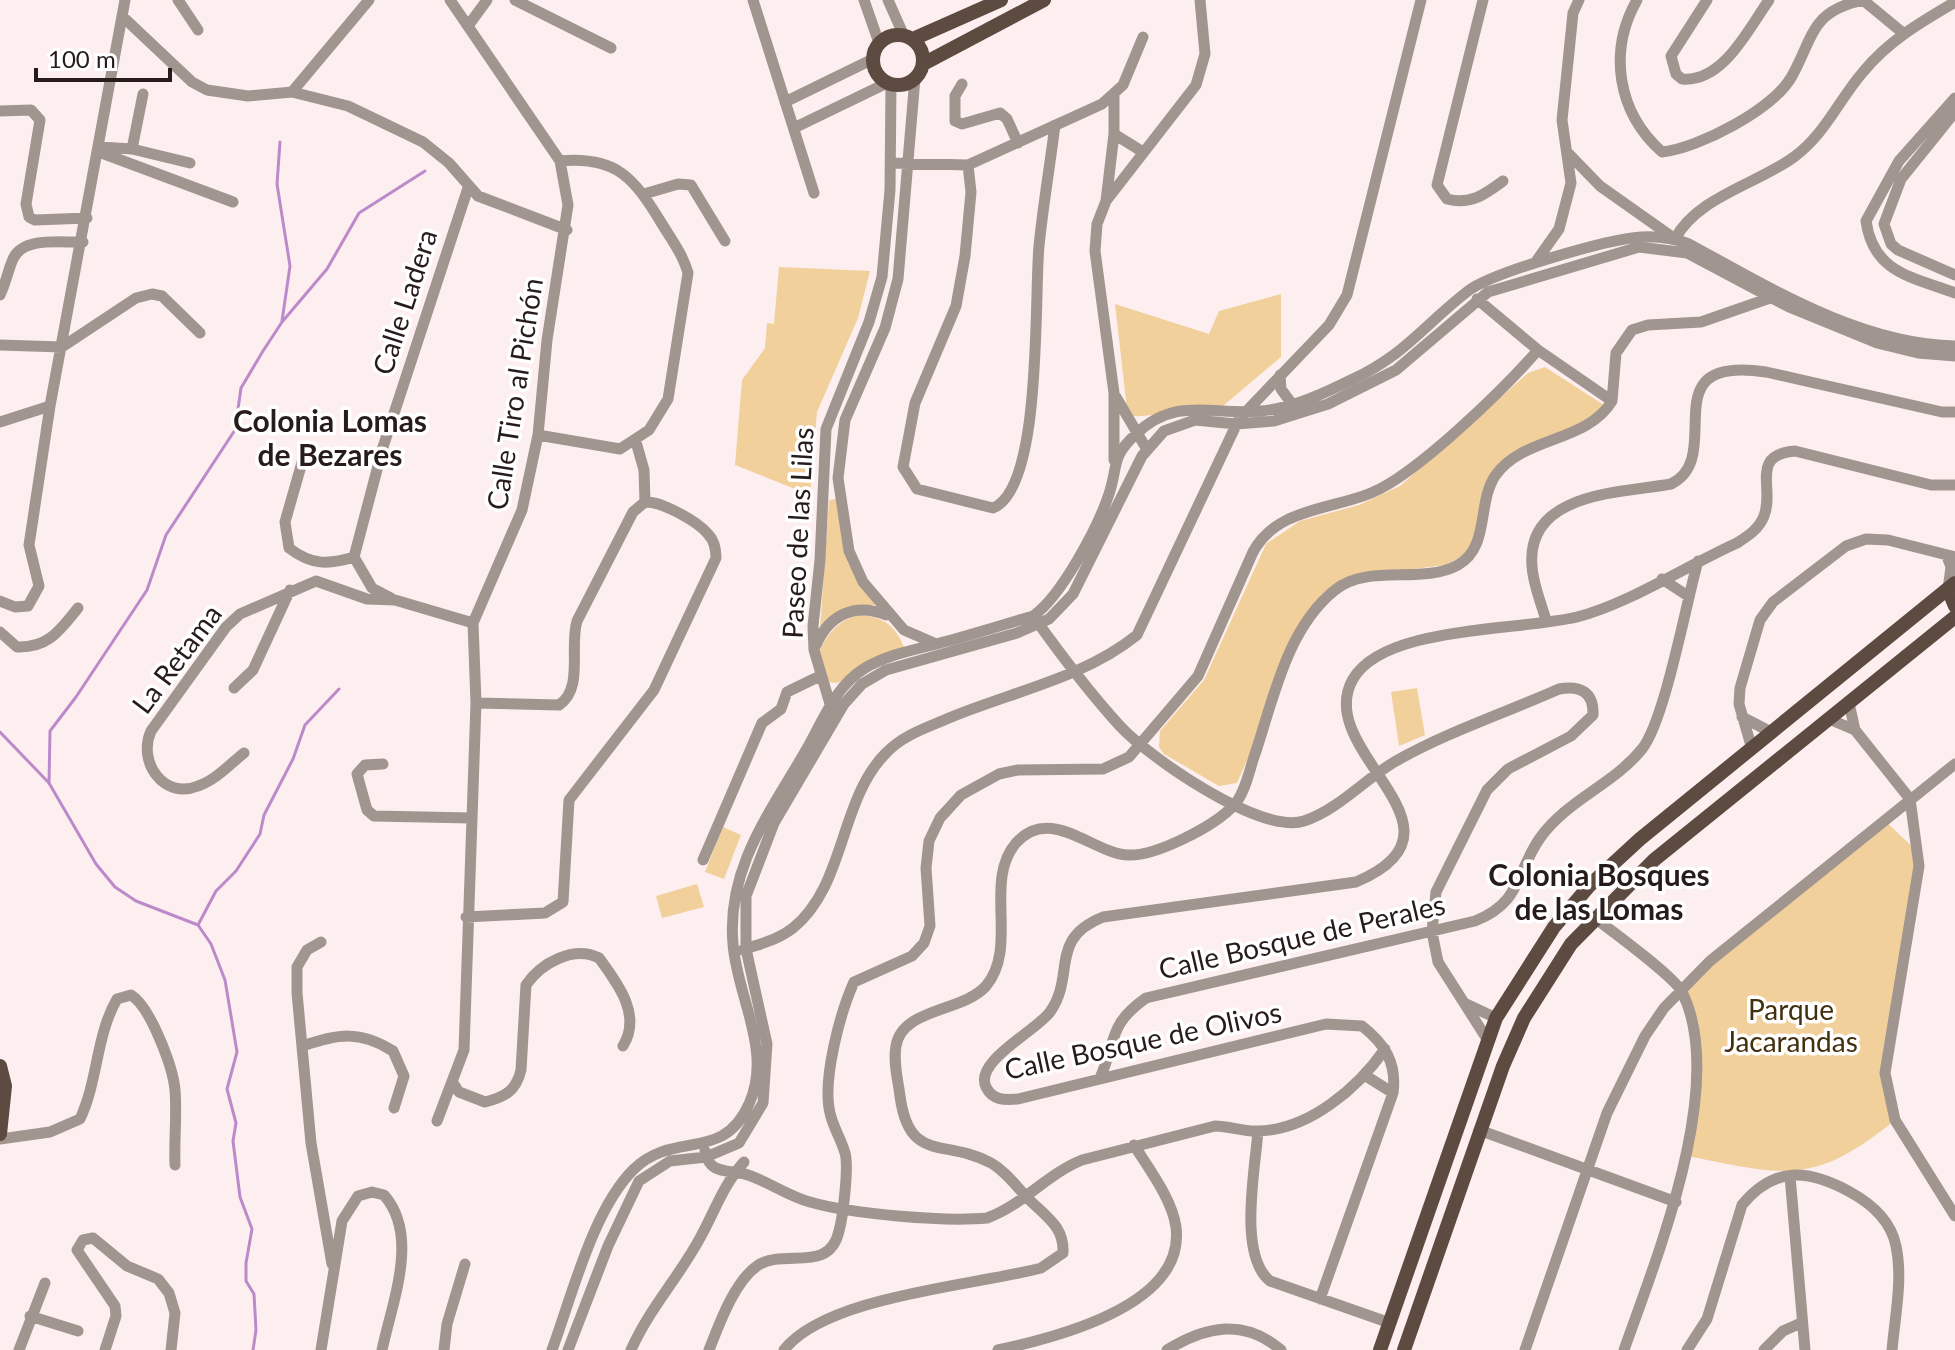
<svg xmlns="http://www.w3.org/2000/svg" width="1955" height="1350" viewBox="0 0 1955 1350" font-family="Lato,sans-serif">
  <rect width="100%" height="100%" fill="#fdefef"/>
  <path fill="#f2d09b" d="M779 267 870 271 858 318 817 412 810 495 735 465 742 380 765 348 767 323 774 324Z
    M1281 294V357L1223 406C1191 401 1164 418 1133 416L1127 409 1115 304 1209 334 1219 311Z
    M1545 367 1604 405 1592 417 1508 457 1472 544 1461 557 1445 565 1349 577 1318 600 1237 783 1219 786 1164 754 1159 747 1160 731 1204 680 1266 544 1300 521 1359 505 1400 486 1528 373Z
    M836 499 848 563 875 605 848 607 820 628 829 500Z
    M859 614C886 619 894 624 905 649L837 683 829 682 819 652C829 631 838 622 859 614Z
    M1417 688 1425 735 1399 746 1391 692Z
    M1884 820 1918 852 1885 1072 1895 1120C1813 1187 1784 1175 1687 1156L1695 1051 1680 989Z
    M723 827 741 835 724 879 705 872Z
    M697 884 704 907 662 918 656 896Z"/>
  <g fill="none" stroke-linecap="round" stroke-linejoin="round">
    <path stroke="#bc8aca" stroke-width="3" d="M280 142 277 184 290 266 282 321
      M0 732 49 783 96 864 115 887 136 901 198 925 211 944 225 980 237 1052 227 1089 236 1123 233 1141 240 1197 252 1229 246 1263V1281L254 1294 256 1330 253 1350
      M49 783 50 731 76 697 147 590 166 535 235 430 241 388 263 351 282 322 327 269 359 213 425 171
      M198 925 216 891 236 871 260 834 264 815 293 759 305 725 339 689"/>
    <path stroke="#a19590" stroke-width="11" d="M178 0 198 30
      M515 0 611 48
      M753 0 814 193
      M864 0 879 43
      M888 0 904 36
      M1483 0 1437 185 1447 199C1471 205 1484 195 1503 181
      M1637 0C1608 51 1617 112 1662 152 1699 148 1774 109 1792 76 1814 36 1811 11 1863 0L1903 33
      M1707 0 1671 56 1676 74 1682 79C1723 83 1749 28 1769 0
      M122 16 192 82 207 90 248 96 292 92 348 106 423 142 449 163 478 196 567 230
      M468 26 487 0
      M915 78 898 279 885 328 845 420 838 478 849 551 863 582 904 630 934 643
      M962 84 955 96V121L962 124 1000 113 1007 119 1018 143
      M292 92 369 0
      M1114 96V134L1143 152
      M1955 98 1899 161 1866 221C1873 273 1913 277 1955 293
      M785 102 873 59
      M0 111 31 110 40 120 26 204 29 217 35 220 87 218
      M1955 112 1901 179 1884 224 1891 244 1898 250 1955 275
      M796 127 887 83
      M100 147 132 149 190 163
      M132 149 143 94
      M99 152 233 202
      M1568 153 1600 186 1675 239C1697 197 1757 184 1794 157 1826 133 1838 101 1863 72 1888 41 1921 22 1955 2
      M890 163 968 165 1102 104 1123 85 1143 37
      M968 165 971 192 965 256 956 306 915 403 903 467 917 489 993 508C1043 488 1034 296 1039 246 1043 206 1050 165 1055 125
      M644 194 678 184 691 185 725 241
      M1106 201 1114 134
      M1535 263 1559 229 1571 183 1562 120 1573 13 1579 0
      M0 295C6 283 8 270 13 259 23 236 62 243 83 242
      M1477 299 1538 350 1612 401
      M0 345 62 347 136 298 152 294 162 296 200 333
      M1280 375 1281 389 1292 404
      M1116 397 1146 448
      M0 422 50 406
      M538 435 620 449 649 430 668 399 688 273C683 255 672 240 662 224 634 178 617 156 560 161
      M636 442 644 470 645 502
      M303 459 285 522 289 548C311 565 328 565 354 557
      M1114 460V393L1095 251 1097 224 1106 201 1196 85 1205 54 1200 0
      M1947 556 1951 567 1948 589
      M1662 579 1688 596
      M391 598 372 588 354 557 383 447 468 188
      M0 601 15 607 28 606 39 586 29 545 50 406 125 0
      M1036 620C1061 655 1090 693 1119 725 1148 757 1261 835 1304 821 1338 810 1366 778 1396 761 1447 732 1505 713 1559 689 1580 685 1594 692 1593 715L1571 736 1508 769 1487 790 1436 892 1432 932 1438 962 1487 1039
      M1546 620C1541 603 1533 584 1532 566 1526 492 1621 493 1671 484 1728 456 1648 354 1766 372L1942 412H1955
      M0 632 17 647C49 648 60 630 78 608
      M816 645C829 615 855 602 886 615
      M234 688 253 670 290 590
      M476 703 559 705C584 689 569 647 577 621L633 512 645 502
      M1849 703 1855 730
      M830 704 814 650 813 626 820 560 826 429 869 322 882 277 890 190 891 84
      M1742 717 1771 732
      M1829 719 1855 730 1910 799 1919 866 1885 1073 1895 1120 1955 1216
      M1752 749 1739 704 1740 688 1760 620 1773 602 1846 546 1866 539 1888 540 1955 557
      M244 753C230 764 216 780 198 786 164 800 137 762 151 731L226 627 240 614 316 581 367 599 395 600 473 623
      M383 764 365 765 357 774 367 810 374 816 471 818
      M703 860 762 723 781 709 787 692 820 676
      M466 917 545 913 563 902 569 800 654 690 716 558C716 549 714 540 708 534 697 521 661 501 645 502
      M1594 917C1612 932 1673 975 1682 992 1728 1084 1656 1259 1624 1350
      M321 942 307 950 297 967V993L311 1143 332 1264
      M743 950C759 944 778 940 793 928 846 885 839 800 886 753 903 735 926 728 949 718 1011 692 1084 678 1137 635L1239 419 1329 325 1347 295 1421 0
      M1464 1003 1496 1018
      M303 1046C337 1034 360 1030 393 1051L404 1076 394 1108
      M1366 1076 1393 1093
      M1100 1078C1117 1039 1108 1025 1146 998L1475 921C1522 902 1515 874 1540 838 1567 800 1614 784 1642 749 1665 720 1686 603 1698 561
      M453 1083 459 1092 485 1102C505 1097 516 1091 521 1070L526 985C541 963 574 945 599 958 618 984 642 1015 623 1046
      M437 1121 464 1050 476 703 473 623 522 510 538 435 547 340 568 205 560 161 450 0
      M1479 1130 1676 1202
      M1258 1131C1255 1171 1238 1255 1270 1281L1390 1323
      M0 1139 50 1132 80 1119C98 1081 96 1035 117 999L131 995C150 1006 173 1067 175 1090 177 1114 174 1140 175 1165
      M705 1151C709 1176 730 1169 748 1175 769 1182 788 1196 810 1202 851 1214 944 1222 987 1218 1023 1205 1047 1174 1082 1160L1215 1126C1230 1126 1244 1132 1258 1131 1309 1130 1358 1088 1385 1049
      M1790 1176 1805 1350
      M1320 1299 1393 1093C1397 1063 1385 1044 1362 1026L1326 1024 1018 1099C1005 1100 993 1101 986 1087 974 1061 1035 1032 1050 1012 1076 975 1048 939 1103 917L1356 882C1484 828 1311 752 1353 679 1384 625 1521 631 1577 617 1628 604 1688 565 1737 543 1748 536 1759 529 1764 516 1775 488 1749 455 1795 451L1931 485H1955
      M30 1316 78 1331
      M19 1350 45 1283
      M105 1350 116 1316 115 1306 77 1250 83 1240 93 1238 127 1266 158 1279 169 1293 175 1313 171 1350
      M321 1350 342 1221 358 1196 372 1192 384 1195C420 1236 392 1302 382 1350
      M444 1350 447 1324 465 1264
      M552 1350C572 1296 593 1209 634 1169 674 1130 723 1163 749 1104 773 1051 737 997 733 944 726 866 773 809 809 745 825 716 836 686 865 668 888 654 915 650 940 643 971 635 1002 625 1033 616 1061 597 1098 527 1109 494 1118 467 1111 457 1135 435 1176 395 1213 416 1261 411 1293 408 1325 393 1353 379 1405 355 1425 324 1468 291 1493 272 1609 239 1641 237 1658 236 1673 238 1689 244 1770 288 1860 344 1955 346
      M568 1350 608 1246 639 1181 670 1161 706 1157 739 1143 763 1103 767 1044 746 949V896L774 823 844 704 862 684 886 670 1017 633 1049 619 1073 594 1142 456 1164 431 1195 420 1236 424 1274 421 1328 404 1396 370 1488 292 1639 247 1687 253 1789 307 1877 343 1918 353 1955 356
      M631 1350C649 1309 679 1277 700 1238 715 1211 723 1185 744 1162
      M709 1350C719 1325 734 1282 757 1266 784 1247 829 1275 839 1231 843 1217 849 1166 845 1153 841 1139 833 1127 830 1113 822 1080 840 1013 854 982L912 956 924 943 930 926 926 868 929 841 940 818 961 795 999 774 1018 770 1103 769 1129 757 1198 676 1253 552C1277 508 1330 510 1371 493 1416 475 1505 388 1538 350
      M784 1350C826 1296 973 1286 1041 1268L1063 1253C1064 1231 1053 1222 1037 1207 1021 1194 1009 1173 991 1163 945 1138 909 1164 900 1096 898 1080 893 1062 896 1046 902 1008 963 1012 986 986 1019 947 983 881 1016 843 1050 805 1091 852 1127 855 1155 857 1215 826 1234 805 1244 795 1249 773 1253 760 1273 703 1285 630 1335 590 1368 563 1422 585 1458 565 1490 547 1477 503 1495 476 1522 436 1587 443 1612 401L1616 353 1632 330 1648 325 1701 322 1770 298
      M998 1350C1054 1338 1186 1306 1176 1227 1172 1199 1149 1169 1134 1145
      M1167 1350C1206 1326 1244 1318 1281 1350
      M1525 1350 1607 1113 1645 1036 1664 1008 1710 961 1955 764
      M1687 1350 1707 1319 1742 1205C1774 1166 1808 1169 1850 1192 1872 1204 1891 1221 1896 1246 1903 1279 1895 1316 1892 1350
      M1764 1350 1783 1331 1801 1323"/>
    <path stroke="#5d4a40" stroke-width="14" d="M873 60a25 25 0 1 1 50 0a25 25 0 1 1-50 0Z
      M913 39 1001 0
      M923 64 1044 0
      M1948 589 1955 606
      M0 1066 5 1086 0 1134
      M1380 1350 1496 1018 1554 927 1590 885 1640 839 1955 583
      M1404 1350 1503 1066 1524 1018 1571 944 1654 860 1955 617"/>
  </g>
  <g text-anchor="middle" stroke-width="7" stroke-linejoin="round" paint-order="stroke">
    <g font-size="28" fill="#271b1b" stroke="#fff">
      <text transform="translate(405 302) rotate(-72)" y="10">Calle Ladera</text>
      <text transform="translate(515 394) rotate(-81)" y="10">Calle Tiro al Pichón</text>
      <text transform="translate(798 533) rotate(-87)" y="10">Paseo de las Lilas</text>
      <text transform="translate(177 659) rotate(-53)" y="10">La Retama</text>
      <text transform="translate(1302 937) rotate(-13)" y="10">Calle Bosque de Perales</text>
      <text transform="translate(1143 1041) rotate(-12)" y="10">Calle Bosque de Olivos</text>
    </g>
    <g font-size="28" fill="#412f0e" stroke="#fff">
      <text x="1791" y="1020">Parque<tspan x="1791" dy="32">Jacarandas</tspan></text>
    </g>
    <g font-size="30" font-weight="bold" fill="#271b1b" stroke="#fff">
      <text x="330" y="432">Colonia Lomas<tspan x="330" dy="34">de Bezares</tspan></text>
      <text x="1599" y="886">Colonia Bosques<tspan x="1599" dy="34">de las Lomas</tspan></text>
    </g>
  </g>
  <path d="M36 68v12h134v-12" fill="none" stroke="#271b1b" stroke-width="4"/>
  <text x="48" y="68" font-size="24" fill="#271b1b" stroke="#ffffff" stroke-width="6" paint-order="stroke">100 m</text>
</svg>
